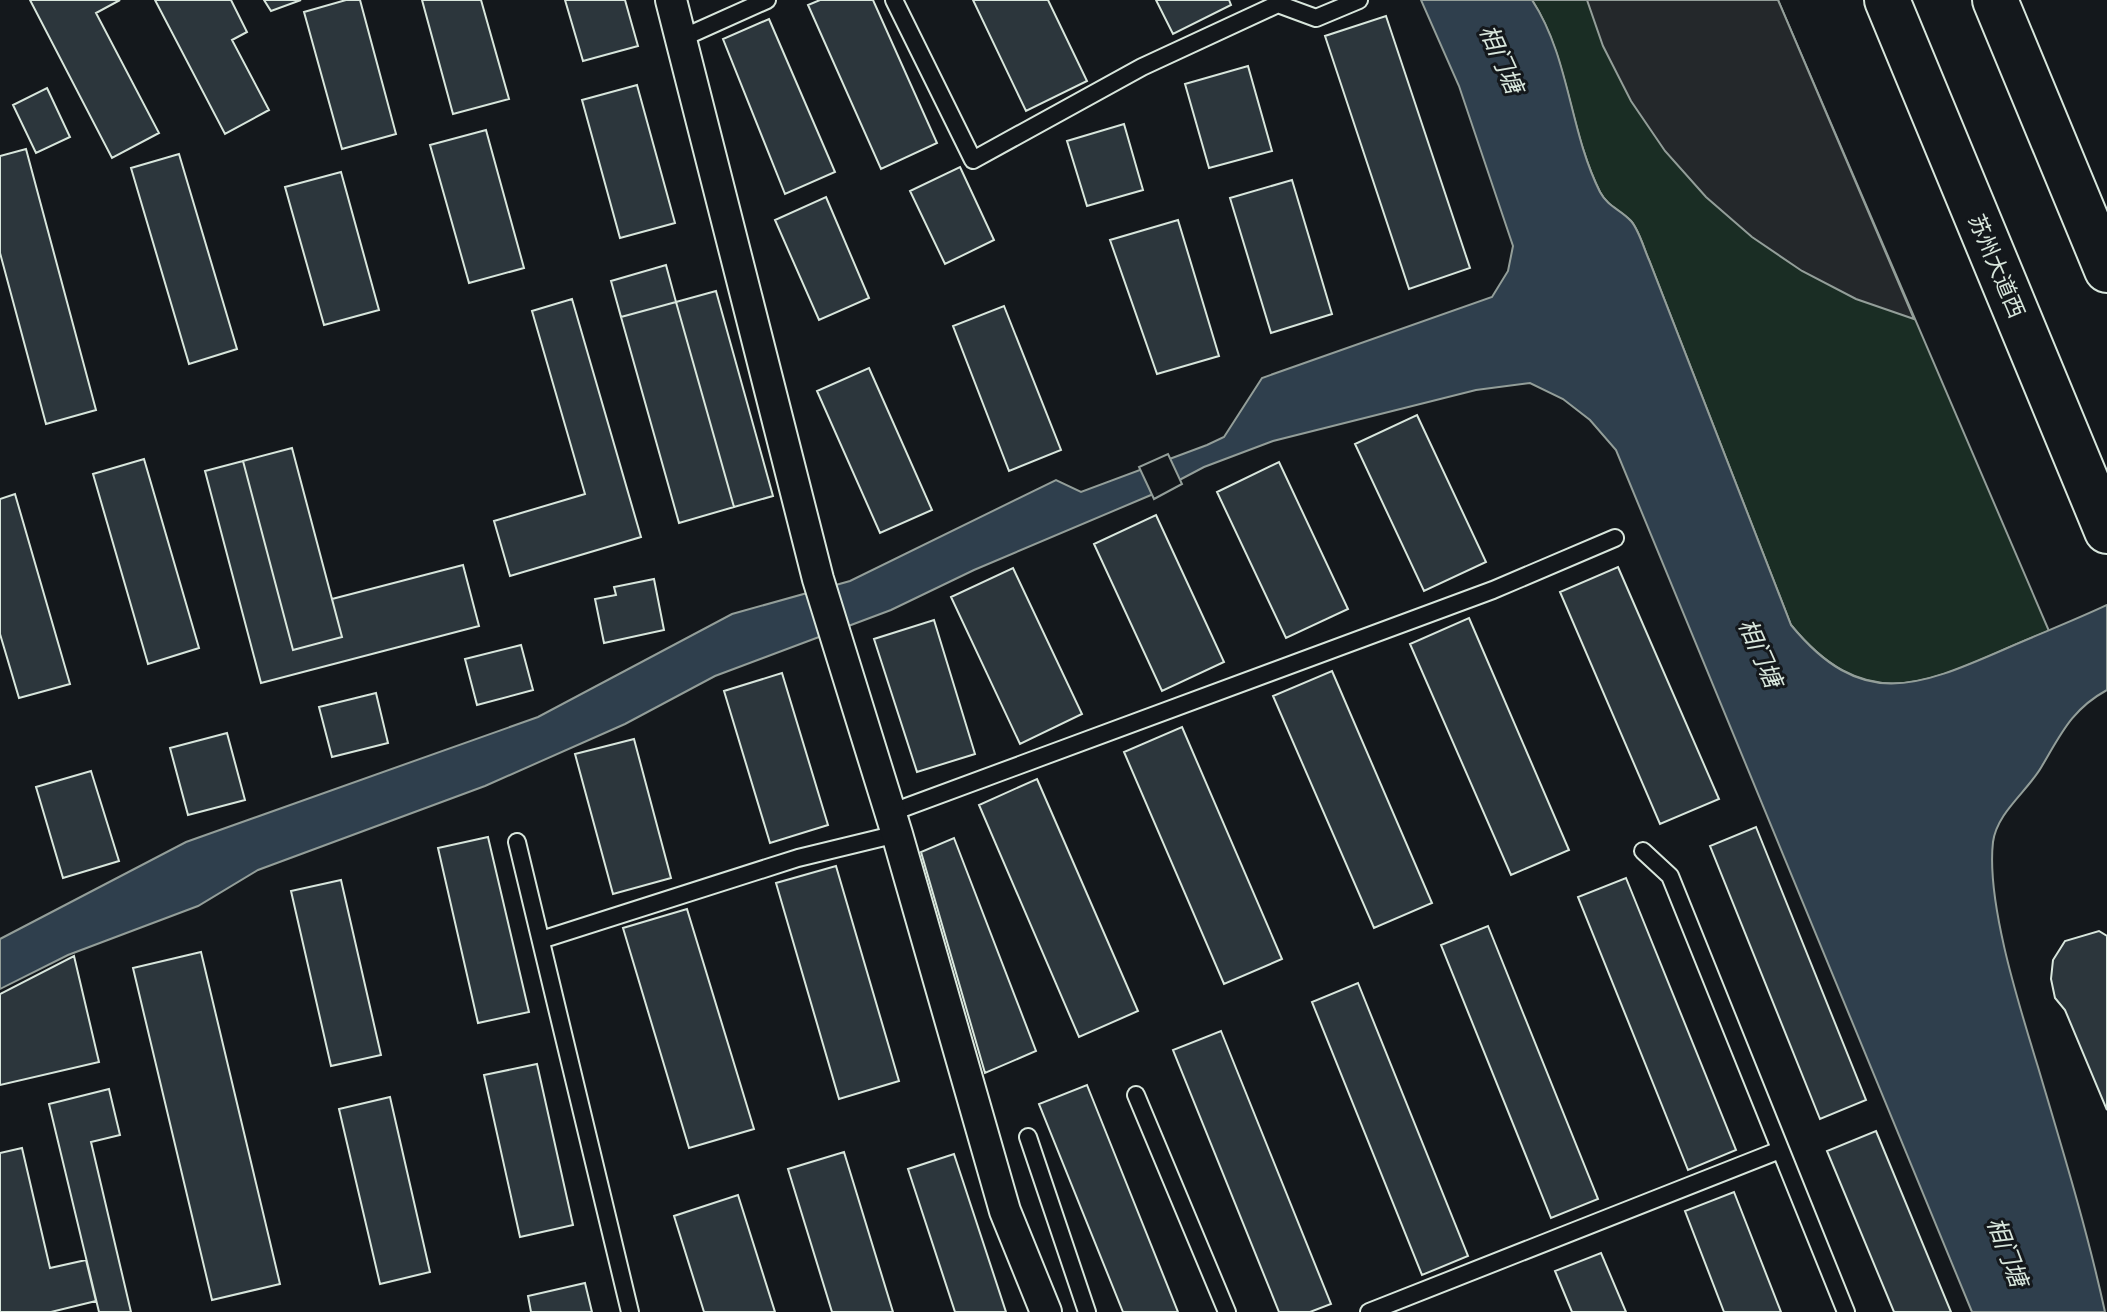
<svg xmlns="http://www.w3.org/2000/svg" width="2107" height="1312" viewBox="0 0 2107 1312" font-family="'PT Sans Narrow','Noto Sans SC',sans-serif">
  <rect width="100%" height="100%" fill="#14181c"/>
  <path fill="#1a2d24" stroke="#939e99" stroke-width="2" d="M1532 0H1778L2049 631C1948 669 1877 730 1791 625L1649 260C1644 249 1639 230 1631 221 1620 210 1608 207 1600 192 1569 130 1569 58 1532 0Z"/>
  <path fill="#24282b" stroke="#939e99" stroke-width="2" d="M1587 0H1778L1914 319 1856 299 1802 271 1752 237 1706 197 1665 151 1631 101 1603 46Z"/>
  <path fill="#2f3f4d" stroke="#939e99" stroke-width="2" d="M1421 0H1532C1570 58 1569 130 1600 192 1608 207 1620 209 1631 221 1639 230 1644 249 1649 260L1791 625C1861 710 1916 688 2005 649 2039 634 2073 621 2107 605V690C2072 709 2061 734 2042 766 2028 791 1997 812 1993 842 1986 903 2020 1008 2038 1067 2062 1148 2087 1229 2105 1312H1972L1616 450 1590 420 1563 399 1530 383 1476 390 1273 441 1204 467 1151 495 974 570 891 610 715 676 625 724 485 786 258 870 198 906 68 955 0 989V939L186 842 538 717 732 614 850 581 1056 480 1081 492 1207 445 1224 437 1262 378 1492 297 1508 271 1513 246 1459 86Z"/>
  <path fill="#14181c" stroke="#939e99" stroke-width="2" d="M1168 454 1182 484 1154 499 1139 467Z"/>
  <path fill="#2c363c" stroke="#d8e6dc" stroke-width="2" d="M30 0H120L96 13 159 133 112 158Z
    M155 0H231L247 32 232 40 269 110 225 134Z
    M264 0H301L271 11Z
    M346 0H360L396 134 342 149 304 12Z
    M422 0H481L509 99 453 114Z
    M565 0H625L638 46 583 61Z
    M820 0H873L937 143 881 169 808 5Z
    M973 0H1048L1087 81 1026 111Z
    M1156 0H1229L1231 5 1173 34Z
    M1386 16 1470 268 1409 289 1325 36Z
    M769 19 835 172 785 194 723 39Z
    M1248 66 1272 151 1209 168 1185 84Z
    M637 85 675 223 620 238 582 100Z
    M47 88 70 137 36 153 13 105Z
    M1124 124 1143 190 1087 206 1067 141Z
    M486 130 524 268 469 283 430 145Z
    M26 149 96 410 46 424 0 253V156Z
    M179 154 237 349 189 364 131 168Z
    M960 167 994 240 945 264 910 191Z
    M341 172 379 310 324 325 285 187Z
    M1292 180 1332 314 1271 333 1230 198Z
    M826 197 869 298 819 320 775 220Z
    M1178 220 1219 356 1157 374 1110 240Z
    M666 265 676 302 621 317 611 281Z
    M716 291 773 496 734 507 676 302Z
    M572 299 641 537 510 576 494 521 585 494 532 311Z
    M676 302 734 507 679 523 621 317Z
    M1004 306 1061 450 1009 471 953 326Z
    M869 368 932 510 880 533 817 391Z
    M1417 415 1486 562 1424 591 1355 444Z
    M292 448 342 637 293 650 243 461Z
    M144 459 199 648 148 664 93 474Z
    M243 461 293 650 342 637 332 599 463 565 479 626 261 683 205 471Z
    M1279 462 1348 609 1286 638 1217 492Z
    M15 494 70 684 19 698 0 634V499Z
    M1156 515 1224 662 1162 691 1094 544Z
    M1618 567 1719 799 1660 824 1560 592Z
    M1013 568 1082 714 1020 744 951 597Z
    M654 579 664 630 604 643 595 599 616 595 614 587Z
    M1469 618 1569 850 1511 875 1410 644Z
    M934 620 975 754 917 772 874 639Z
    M521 645 533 690 477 705 465 659Z
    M1332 671 1432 903 1374 928 1273 696Z
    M782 673 828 825 770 843 724 691Z
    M376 693 388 743 332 757 319 707Z
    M1182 727 1282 959 1224 984 1124 752Z
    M227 733 245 800 188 815 170 748Z
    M634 739 671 878 613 894 575 754Z
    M91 771 119 861 63 878 36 787Z
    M1037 779 1138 1011 1079 1037 979 805Z
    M1756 827 1866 1100 1820 1119 1710 846Z
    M488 837 529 1012 478 1023 438 848Z
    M954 838 1036 1051 985 1073 921 852Z
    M836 866 899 1081 839 1099 776 883Z
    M1626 878 1736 1150 1688 1170 1578 897Z
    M341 880 381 1055 331 1066 291 891Z
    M687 909 754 1129 689 1148 623 928Z
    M1488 926 1598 1199 1551 1218 1441 945Z
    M2099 931 2107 936V1110L2065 1010 2055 998 2051 979 2053 960 2065 941Z
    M201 952 280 1284 212 1300 133 968Z
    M74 956 99 1062 0 1085V994Z
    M1358 983 1468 1256 1422 1275 1312 1002Z
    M1221 1031 1331 1304 1310 1312H1279L1173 1050Z
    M537 1064 573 1225 520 1237 484 1075Z
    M1087 1085 1178 1312H1123L1039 1104Z
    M109 1089 120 1135 91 1142 131 1312H99L49 1104Z
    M390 1097 430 1272 380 1284 339 1109Z
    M1876 1131 1951 1312H1894L1827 1151Z
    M22 1148 50 1268 86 1260 96 1301 51 1312H0V1153Z
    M844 1152 893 1312H832L788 1169Z
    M954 1154 1006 1312H955L908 1169Z
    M1734 1192 1781 1312H1724L1685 1211Z
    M738 1195 775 1312H704L674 1216Z
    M1601 1253 1626 1312H1572L1555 1271Z
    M585 1283 592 1312H531L528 1296Z"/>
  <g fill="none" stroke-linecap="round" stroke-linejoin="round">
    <defs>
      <path id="service" d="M894 0 973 160 1142 67 1278 4 1316 18 1359 0
        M680 39 767 0
        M890 813 1493 590 1615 538
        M517 842 630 1312
        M1643 851 1670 876 1846 1312
        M541 940 798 858 897 834
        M1136 1095 1227 1312
        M1028 1137 1087 1312
        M1369 1312 1780 1150"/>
      <path id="minor" d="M671 0 818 579 897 834 1005 1211 1046 1312"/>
      <path id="primary" d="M1887 0 2107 531
        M1995 0 2107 270"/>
    </defs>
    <use href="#service" stroke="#d8e6dc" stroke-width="20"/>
    <use href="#minor" stroke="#d8e6dc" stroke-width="34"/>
    <use href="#primary" stroke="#d8e6dc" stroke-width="48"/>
    <use href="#service" stroke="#14181c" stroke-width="16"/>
    <use href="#minor" stroke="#14181c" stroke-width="30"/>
    <use href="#primary" stroke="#14181c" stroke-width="44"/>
  </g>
  <g text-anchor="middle" stroke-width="6" stroke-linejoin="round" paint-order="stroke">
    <g font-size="22" fill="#d8e6dc" stroke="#14181c">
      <text transform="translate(1997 266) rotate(67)" y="8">苏州大道西</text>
    </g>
    <g font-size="24" font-style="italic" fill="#d8e6dc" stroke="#14181c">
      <text transform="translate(1501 59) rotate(66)" y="8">相门塘</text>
      <text transform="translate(1760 653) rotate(66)" y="8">相门塘</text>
      <text transform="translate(2007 1252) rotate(69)" y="8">相门塘</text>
    </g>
  </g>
</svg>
